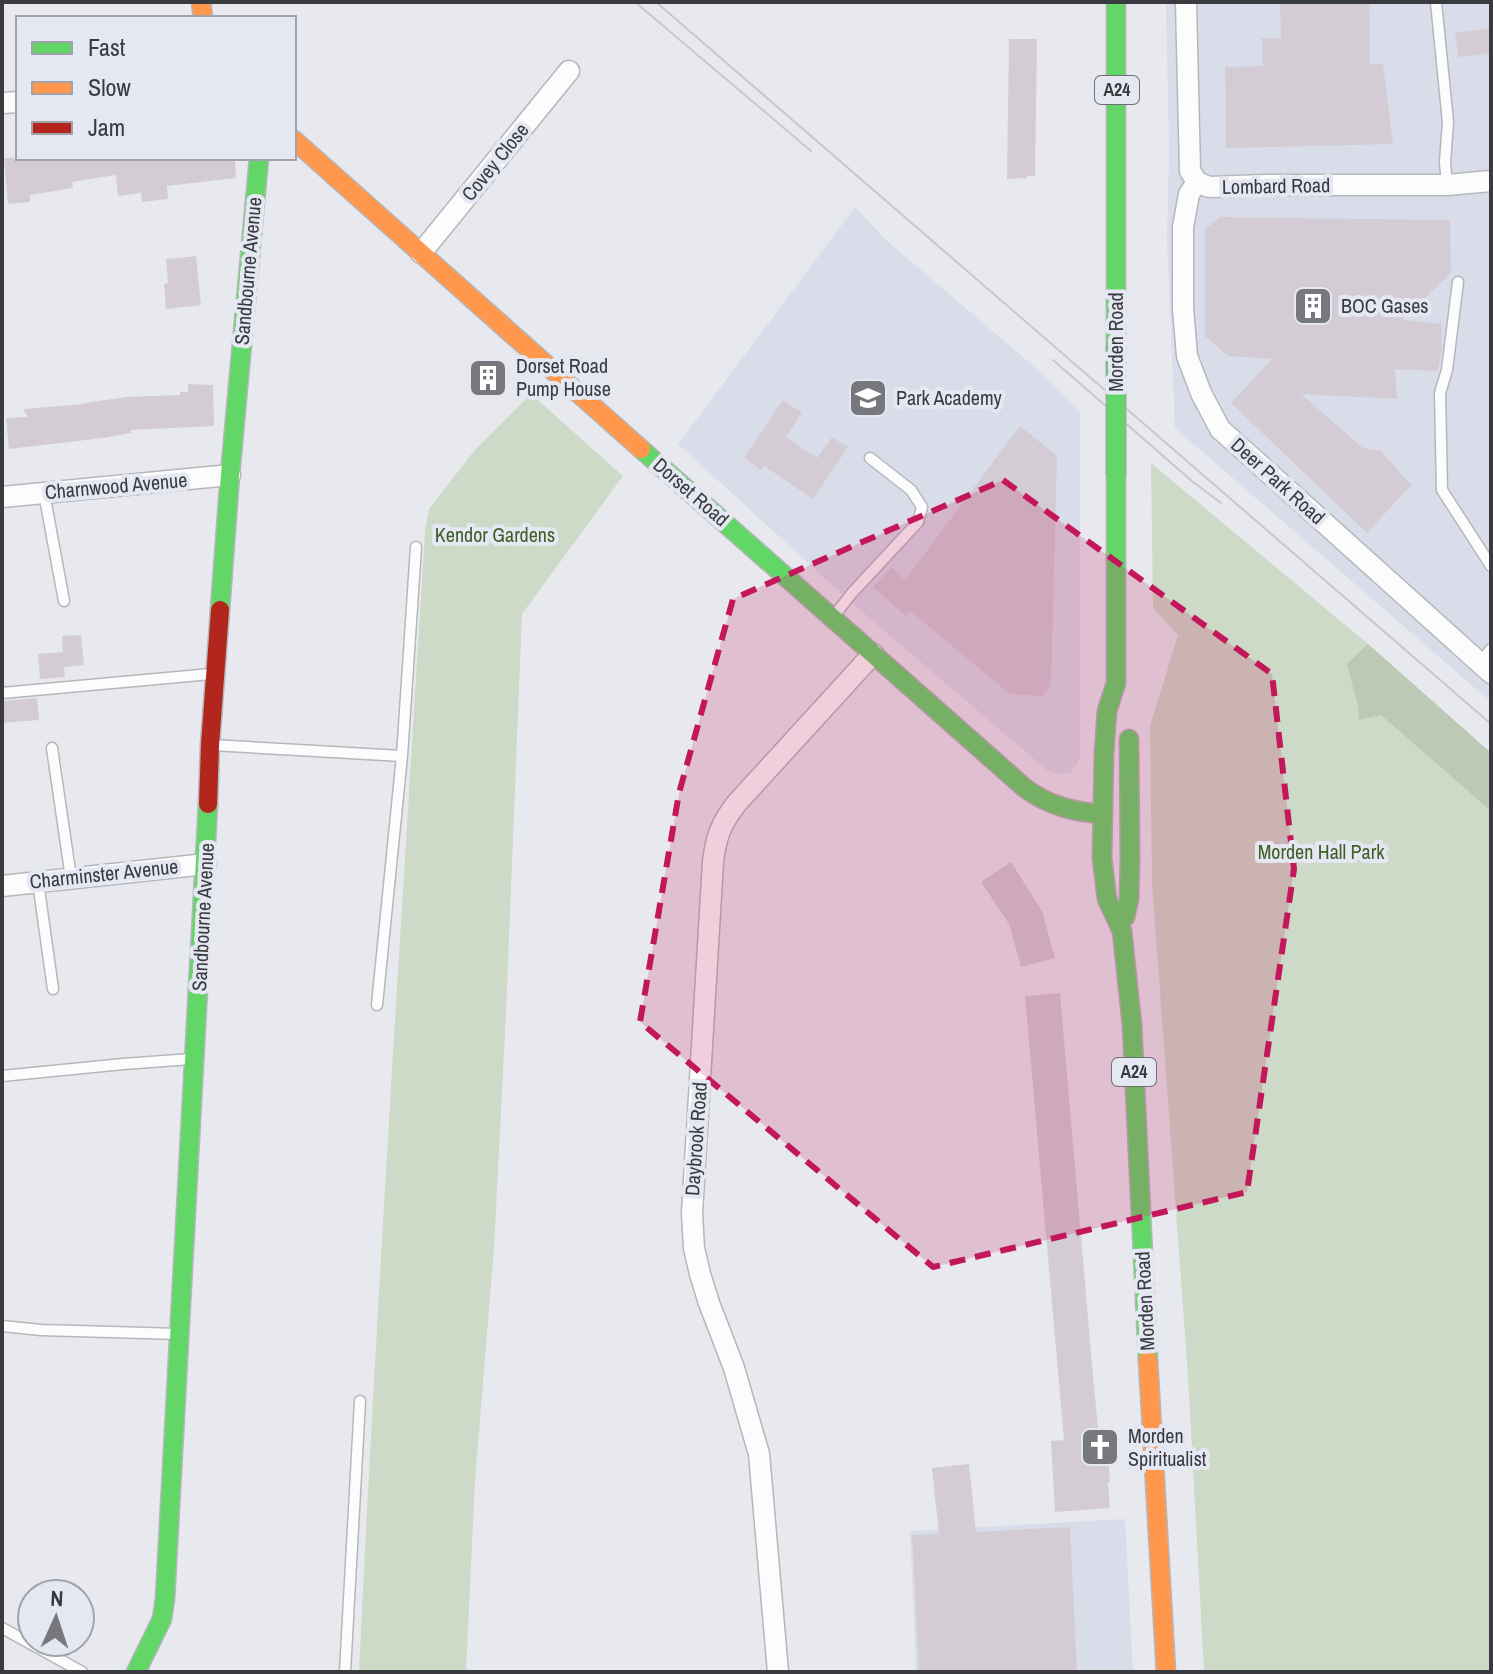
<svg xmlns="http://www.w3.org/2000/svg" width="1493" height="1674" viewBox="0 0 1493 1674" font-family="'Archivo Narrow',sans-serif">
  <rect width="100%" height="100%" fill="#e8e9ef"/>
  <path fill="#d9dde9" d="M1166 2H1491V702L1175 428 1167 239 1169 152Z
    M855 207 887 241 1043 374 1080 411V757L1076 766 1070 773 1059 774 1048 771 853 604 678 444Z
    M1125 1519 1133 1672H916L910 1531Z"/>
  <path fill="#cddac7" d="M531 394 623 476 522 614 506 1013 494 1248 475 1481 466 1672H359C377 1291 402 911 425 531L429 509 474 451Z
    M1151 463 1368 644 1491 753V1672H1204L1188 1376 1152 882 1150 726 1178 635 1153 608Z"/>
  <path fill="#bbc9b5" d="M1368 644 1491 753V811L1381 715 1359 720 1358 706 1347 664Z"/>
  <path fill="#d4ccd4" d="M1280 2H1369L1370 64H1383L1393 144 1226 148 1225 67 1263 66 1262 38H1281Z
    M1491 28V53L1458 57 1455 33Z
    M1009 39H1037L1035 176H1027V178L1007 179Z
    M4 158H235L236 178 167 186 168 199 142 202 141 193 118 196 116 175 72 182 73 188 30 195V202L8 204Z
    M1220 217 1450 220 1451 273 1402 320 1441 324 1442 348 1438 371 1395 369 1397 399 1301 394 1363 448 1381 451 1411 485 1367 533 1231 403 1272 359 1228 356 1205 336V229Z
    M196 256 201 305 166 309 164 284 168 283 166 259Z
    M476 365 502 367 500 392 474 389Z
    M188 384 213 385 214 426 131 430V433L103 438 9 449 6 418 28 417 23 409 85 404V403L126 397 180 395V392H188Z
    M783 400 802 413 786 437 817 458 832 437 848 447 813 499 764 466 761 470 744 458Z
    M1020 426 1057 456 1051 685 1042 696 1010 694 910 611 906 616 873 587 891 567 905 580Z
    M81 635 84 665 64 667 65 677 40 679 38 654 63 652 62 636Z
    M37 698 39 720 2 723V701Z
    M1011 862 1042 911 1055 958 1021 967 1009 924 981 882Z
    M1060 993 1093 1376 1099 1437H1107L1110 1482H1108L1110 1508 1055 1512 1051 1441 1064 1440 1025 996Z
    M969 1464 976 1532 1070 1527 1077 1672H919L912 1535 939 1534 932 1468Z"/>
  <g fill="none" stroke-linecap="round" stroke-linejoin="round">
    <defs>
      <path id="lane" d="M1436 2 1448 122 1445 162 1447 185
        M1458 282 1447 370 1440 393 1442 490 1491 566
        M44 493 64 601
        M834 616 852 593 918 522 922 507 911 490 870 458
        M1480 663 1491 649
        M2 693 211 674
        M212 745 402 756
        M52 748 71 878
        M38 882 53 989
        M377 1005 402 756 416 547
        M2 1076 123 1064 191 1059
        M2 1326 41 1330 179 1334
        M2 1628 82 1672
        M345 1672 360 1401"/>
      <path id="street" d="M1186 2 1190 171 1197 182 1209 187 1266 185H1447L1491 181
        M2 103 18 102
        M1197 182 1189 194 1183 227V308L1187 356 1201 393 1220 429 1491 673
        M421 253 569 71
        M2 497 230 475
        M2 886 206 864
        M778 1672 759 1454 734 1368 709 1303 700 1274 694 1248 692 1213 713 862C716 836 721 824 736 804L873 654"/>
      <path id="fast" d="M1116 2V346
        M641 449 1026 789C1050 806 1074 812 1103 814
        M1116 474V683L1107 711 1104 753 1102 858 1107 899 1122 931 1132 1025 1148 1360
        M220 610 230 475 259 158
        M1125 917 1129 899 1130 859 1129 739
        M136 1672 162 1619 165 1599 208 804"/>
      <path id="slow" d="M201 2 203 18
        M294 140 641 449
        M1148 1360 1166 1672"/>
      <path id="jam" d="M208 804 210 745 220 610"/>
    </defs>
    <use href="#lane" stroke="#b6b7bb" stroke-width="13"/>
    <use href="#street" stroke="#b6b7bb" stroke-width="23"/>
    <use href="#fast" stroke="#b6b7bb" stroke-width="21"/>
    <use href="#slow" stroke="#b6b7bb" stroke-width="21"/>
    <use href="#jam" stroke="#b6b7bb" stroke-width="21"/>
    <use href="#lane" stroke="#fcfcfd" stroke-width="10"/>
    <use href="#street" stroke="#fcfcfd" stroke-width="20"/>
    <use href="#fast" stroke="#63d668" stroke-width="18"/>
    <use href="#slow" stroke="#ff974d" stroke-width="18"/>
    <use href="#jam" stroke="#b3261e" stroke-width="18"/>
    <path stroke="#c8c8ca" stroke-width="2" d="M635 2 811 151
      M656 2 1491 724
      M1053 360 1193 482 1221 503"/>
    <defs>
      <path id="fast-bridge" d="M1116 346V474"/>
    </defs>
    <use href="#fast-bridge" stroke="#98a9aa" stroke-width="21" stroke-linecap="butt"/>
    <use href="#fast-bridge" stroke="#63d668" stroke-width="18"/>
  </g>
  <path fill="#c2185b" fill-opacity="0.2" stroke="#c2185b" stroke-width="6" stroke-dasharray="16 10" stroke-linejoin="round" d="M1003 480 1272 674 1294 869 1247 1192 933 1267 640 1022 679 793 733 599Z"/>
  <defs>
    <symbol id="building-square" viewBox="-11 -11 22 22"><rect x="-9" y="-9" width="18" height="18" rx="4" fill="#77787d" stroke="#e5e8f2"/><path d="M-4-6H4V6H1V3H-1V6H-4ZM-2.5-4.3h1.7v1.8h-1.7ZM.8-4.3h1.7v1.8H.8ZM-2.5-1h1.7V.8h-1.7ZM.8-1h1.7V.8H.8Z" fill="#fff"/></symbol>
    <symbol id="school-square" viewBox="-11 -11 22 22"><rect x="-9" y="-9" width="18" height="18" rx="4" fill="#77787d" stroke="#e5e8f2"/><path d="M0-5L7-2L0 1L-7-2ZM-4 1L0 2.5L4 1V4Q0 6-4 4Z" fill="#fff"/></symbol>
    <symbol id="church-square" viewBox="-11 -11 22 22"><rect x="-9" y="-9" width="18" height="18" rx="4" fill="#77787d" stroke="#e5e8f2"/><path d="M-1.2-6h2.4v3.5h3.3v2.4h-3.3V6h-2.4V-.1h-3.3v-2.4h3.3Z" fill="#fff"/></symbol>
  </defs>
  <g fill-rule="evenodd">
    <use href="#building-square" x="1291" y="284" width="44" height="44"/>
    <use href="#building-square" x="466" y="356" width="44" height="44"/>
    <use href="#school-square" x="846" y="376" width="44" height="44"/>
    <use href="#church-square" x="1078" y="1425" width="44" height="44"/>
  </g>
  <g text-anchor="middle" stroke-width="8" stroke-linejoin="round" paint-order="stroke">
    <g fill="#e5e8f2" stroke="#6d6f75" stroke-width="2">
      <rect x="1095" y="76" width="44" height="28" rx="6"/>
      <rect x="1112" y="1058" width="44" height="28" rx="6"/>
    </g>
    <g font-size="18" font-weight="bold" fill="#3a3b3f">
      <text x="1117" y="96">A24</text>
      <text x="1134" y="1078">A24</text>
    </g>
    <g font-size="20" fill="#3a3b3f" stroke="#e5e8f2">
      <text transform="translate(495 162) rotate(-51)" y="7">Covey Close</text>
      <text transform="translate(1276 186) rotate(-1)" y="7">Lombard Road</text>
      <text transform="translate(248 271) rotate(-85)" y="7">Sandbourne Avenue</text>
      <text transform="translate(1116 342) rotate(-90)" y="7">Morden Road</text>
      <text transform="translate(1278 481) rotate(42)" y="7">Deer Park Road</text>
      <text transform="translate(116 486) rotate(-5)" y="7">Charnwood Avenue</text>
      <text transform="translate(691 492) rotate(41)" y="7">Dorset Road</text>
      <text transform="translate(104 874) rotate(-6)" y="7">Charminster Avenue</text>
      <text transform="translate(203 917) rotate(-87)" y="7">Sandbourne Avenue</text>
      <text transform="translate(696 1139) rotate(-86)" y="7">Daybrook Road</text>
      <text transform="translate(1145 1301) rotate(-93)" y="7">Morden Road</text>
    </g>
    <g font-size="20" fill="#3a3b3f" stroke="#e5e8f2" text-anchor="start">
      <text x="1341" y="313">BOC Gases</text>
      <text x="516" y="373">Dorset Road<tspan x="516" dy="23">Pump House</tspan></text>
      <text x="896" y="405">Park Academy</text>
      <text x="1128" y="1443">Morden<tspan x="1128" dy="23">Spiritualist</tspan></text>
    </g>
    <g font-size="20" fill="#405f24" stroke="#e5e8f2">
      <text x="495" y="542">Kendor Gardens</text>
      <text x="1321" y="859">Morden Hall Park</text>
    </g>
  </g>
  <rect width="1493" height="1674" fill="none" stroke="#3a3b3f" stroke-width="8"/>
  <rect x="16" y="16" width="280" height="144" fill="#e5e8f2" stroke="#a1a3aa" stroke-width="2"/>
  <rect x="32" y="42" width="40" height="12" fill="#63d668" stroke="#a1a3aa" stroke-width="2"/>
  <text x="88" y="56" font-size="24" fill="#3a3b3f">Fast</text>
  <rect x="32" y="82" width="40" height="12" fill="#ff974d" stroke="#a1a3aa" stroke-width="2"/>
  <text x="88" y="96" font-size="24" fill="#3a3b3f">Slow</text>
  <rect x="32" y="122" width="40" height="12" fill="#b3261e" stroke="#a1a3aa" stroke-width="2"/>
  <text x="88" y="136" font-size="24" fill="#3a3b3f">Jam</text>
  <g transform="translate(56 1618) rotate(3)"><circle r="38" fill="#e5e8f2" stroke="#a1a3aa" stroke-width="2"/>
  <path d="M0-6L14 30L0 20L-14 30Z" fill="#77787d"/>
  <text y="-12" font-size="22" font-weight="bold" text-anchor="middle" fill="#3a3b3f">N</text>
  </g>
</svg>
